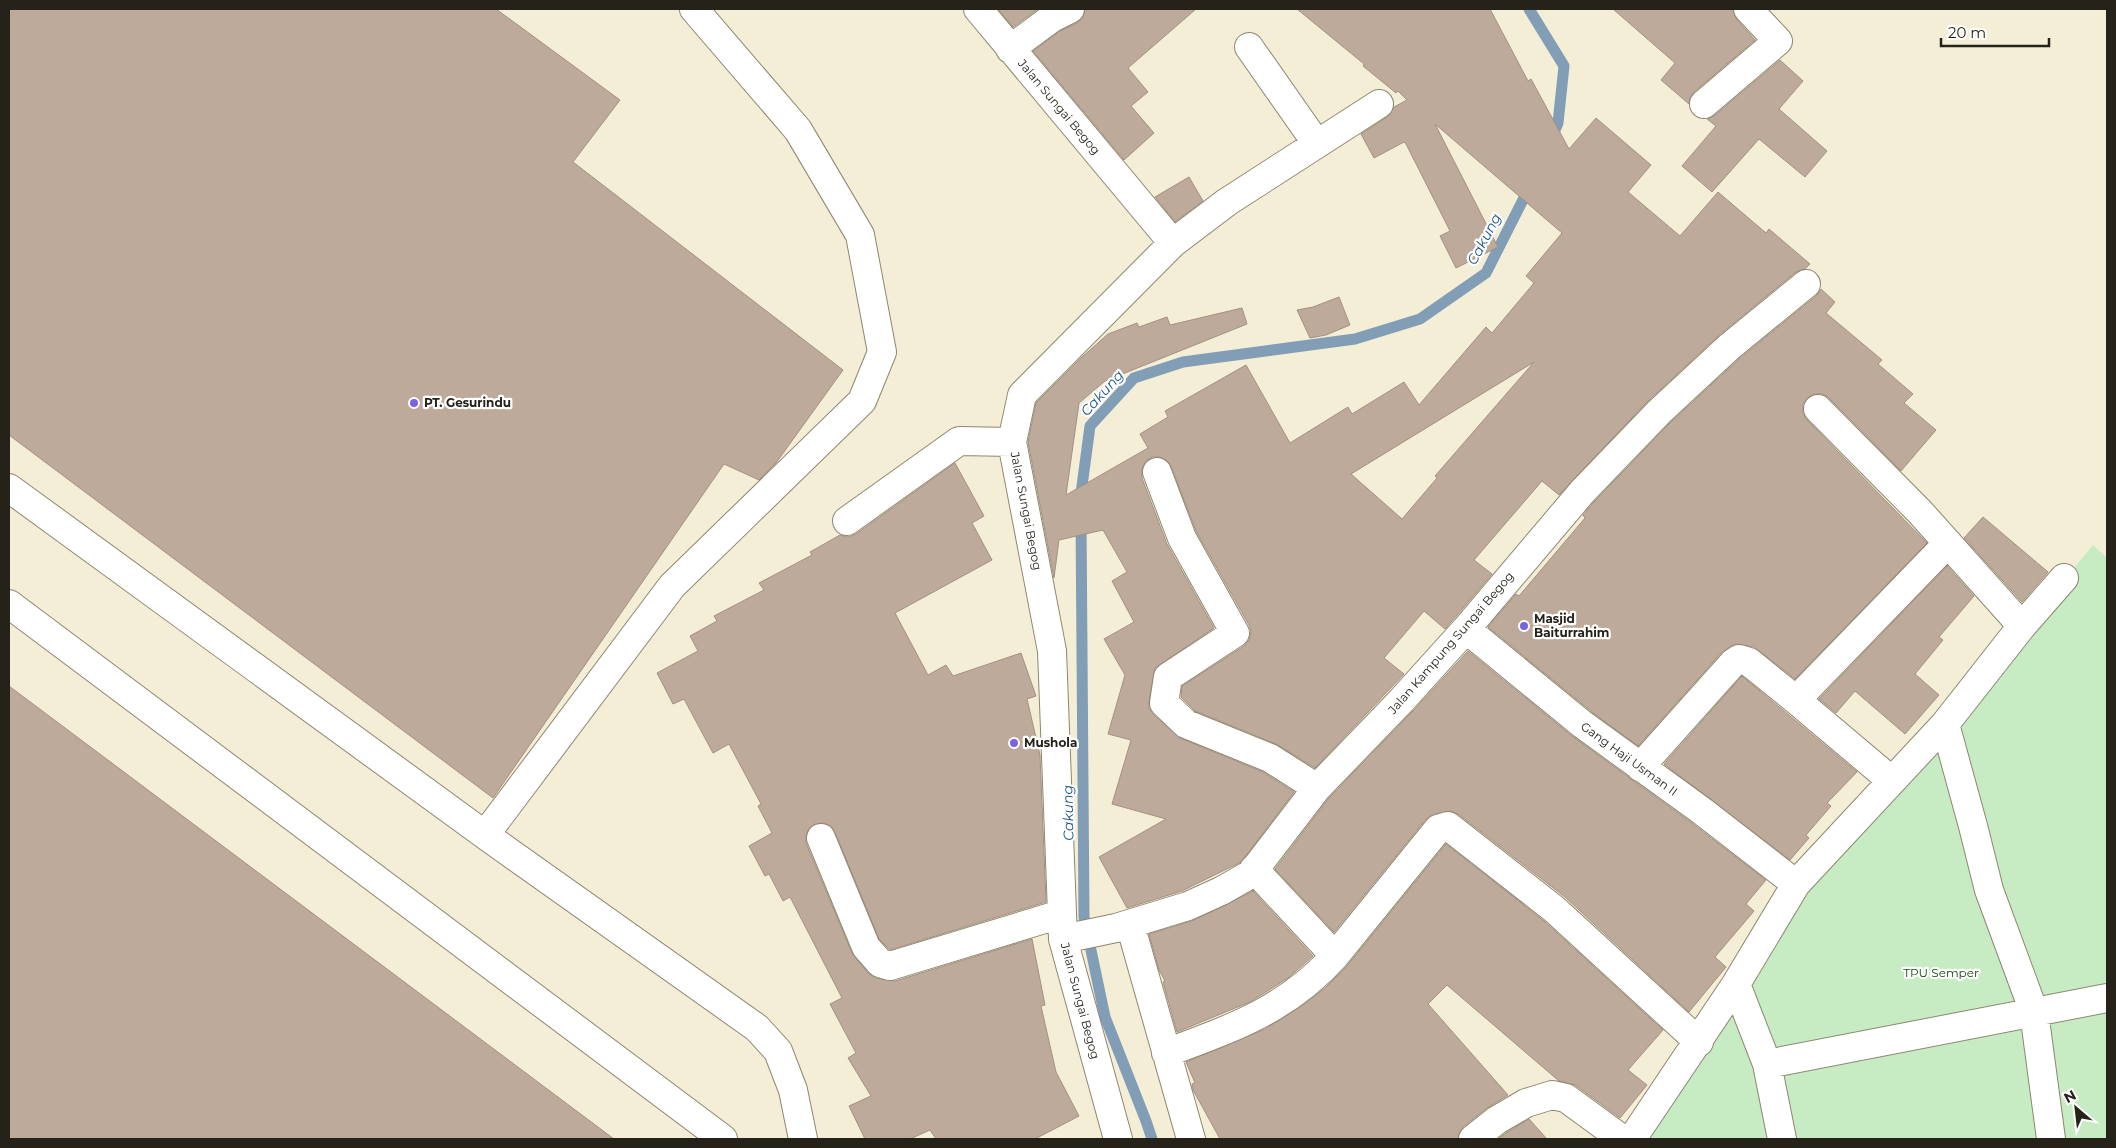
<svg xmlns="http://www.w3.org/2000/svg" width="2116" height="1148" viewBox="0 0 2116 1148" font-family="Montserrat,sans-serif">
  <rect width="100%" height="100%" fill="#f5eed6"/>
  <path fill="#c7ebc3" d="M2093 545 2107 558V1139H1632L1796 884 1945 724Z"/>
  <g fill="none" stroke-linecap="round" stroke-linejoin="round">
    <path stroke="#829db6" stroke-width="11" d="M1529 9 1564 66 1558 123 1551 140
      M1080 501 1090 426 1134 378 1183 362 1355 339 1420 319 1486 273 1530 186
      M1081 519 1084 917 1105 1017 1146 1121 1152 1139"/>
  </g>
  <path fill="#bdaa9a" stroke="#a39181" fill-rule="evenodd" d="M9 9H496L620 100 573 162 843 370 776 463 759 480 724 464 493 798 9 435Z
    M998 9H1038L1013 27Z
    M1085 9H1196L1128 68 1148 92 1131 106 1154 133 1124 160 1033 51 1060 31 1077 23 1083 17Z
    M1297 9H1490L1528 81 1531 79 1569 149 1596 118 1651 165 1628 192 1680 236 1718 192 1766 233 1769 229 1810 264 1805 269 1796 272 1718 336 1648 401 1559 495 1542 481 1474 560 1492 574 1445 629 1424 611 1384 658 1404 674 1315 768 1276 744 1195 711 1181 697 1182 686 1244 646 1249 640 1251 632 1249 625 1196 531 1171 466 1166 460 1159 457H1152L1145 462 1142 469V478L1167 544 1214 628 1155 668 1149 701V708L1153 714 1180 738 1263 772 1294 792 1241 862 1182 891 1127 908 1099 857 1166 819 1112 804 1131 740 1108 734 1125 675 1104 639 1134 622 1112 581 1127 572 1103 530 1059 540 1054 578 1028 442 1036 403 1081 358 1108 334 1137 323 1139 327 1167 317 1170 325 1242 308 1247 324 1105 381 1079 403 1066 495 1148 448 1140 434 1168 417 1165 411 1246 365 1290 443 1348 407 1352 414 1404 382 1419 405 1486 327 1492 333 1534 283 1526 276 1562 233 1435 124 1498 247 1456 268 1440 236 1450 231 1406 144 1404 142 1374 158 1361 134 1387 117 1394 107 1407 100 1398 91 1396 93 1363 66 1364 64ZM1534 362 1435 476 1437 478 1402 519 1351 474Z
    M1613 9H1733L1737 20 1755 40 1694 92 1690 98 1689 104 1661 80 1675 63Z
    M1780 60 1803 81 1779 109 1827 151 1805 177 1759 139 1712 192 1682 166 1716 126 1707 119 1714 116Z
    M1189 177 1203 201 1175 222 1155 197Z
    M1821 289 1835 302 1826 313 1882 360 1878 364 1913 394 1904 403 1936 430 1901 471 1829 398 1823 394H1815L1807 398 1803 404V413L1807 420 1927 543 1795 679 1754 647 1737 644 1731 646 1721 653 1638 746 1592 712 1488 627 1516 594 1519 596 1585 518 1583 515 1594 502 1670 423 1739 359 1816 296Z
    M1339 297 1350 325 1326 335 1310 338 1297 310 1313 307Z
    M955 463 984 516 972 523 992 560 895 613 928 675 946 665 953 676 1021 653 1036 696 1027 699 1040 755 1046 902 890 950 879 939 835 832 831 826 824 823 815 824 809 828 806 835V843L852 953 868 973 876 978 895 981 1032 939 1045 1005 1041 1006 1056 1072 1079 1116 1035 1139H936L930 1130 910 1139H865L849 1106 871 1096 848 1058 856 1053 830 1004 842 998 790 897 783 901 769 874 765 876 749 846 772 833 758 806 761 804 729 744 713 753 684 699 673 704 657 673 698 651 690 636 717 621 714 616 764 590 759 583 812 555 810 552 840 535 848 537 856 534Z
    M1983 517 2048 572 2022 602 1964 538Z
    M1947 566 1974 596 1939 637 1943 640 1915 674 1939 695 1905 734 1855 691 1836 713 1819 699Z
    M1468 651 1572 736 1693 824 1766 880 1746 904 1754 911 1715 957 1726 967 1689 1012 1565 897 1458 814 1451 811 1434 814 1426 819 1334 932 1275 869 1329 798 1413 711Z
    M1742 676 1857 772 1827 803 1831 806 1806 835 1809 838 1790 860 1664 764Z
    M9 686 614 1139H9Z
    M1446 844 1544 921 1663 1030 1628 1070 1647 1085 1620 1118 1575 1085 1559 1081 1447 985 1428 1004 1508 1095 1487 1108 1463 1127 1459 1133 1458 1139H1220L1193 1090 1192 1084 1195 1083 1186 1062 1265 1029 1306 1003 1326 987 1347 966Z
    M1253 891 1313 956 1288 978 1250 1002 1177 1032 1163 982 1165 981 1159 970 1149 934 1194 920Z
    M1529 1119 1547 1139H1498L1506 1133Z"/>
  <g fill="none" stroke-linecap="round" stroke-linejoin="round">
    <defs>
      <path id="minor" d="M978 9 1173 243 1022 395 1012 442 1052 651 1063 939 1118 1139
        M1249 47 1317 144
        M1010 49 1052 18 1070 9
        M1704 104 1778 41 1748 9
        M1173 243 1227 202 1379 104
        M1818 409 1920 512 2022 626
        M1157 472 1182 538 1235 633 1168 677 1164 703 1186 724 1270 758 1317 788
        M9 488 485 835 757 1028 778 1051 793 1090 803 1139
        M847 521 959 441 1012 442
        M9 604 723 1139
        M1466 629 1582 724 1702 811 1796 884
        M1945 724 1973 826 1989 890 2034 1012 2051 1139
        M1640 767 1733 663 1739 659 1749 662 1796 700
        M1892 781 1796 700 1948 543
        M485 835 672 586 862 401 882 352 860 235 798 130 694 9
        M821 838 866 947 880 963 890 966 1061 914
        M1254 869 1335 956 1438 829 1448 826 1554 909 1699 1042
        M1130 924 1191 1139
        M1063 939 1116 928 1188 906 1221 891 1251 874 1317 788 1401 701 1466 629 1582 492 1659 412 1729 347 1806 284
        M1736 984 1767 1064
        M1166 1053C1233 1028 1286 1010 1335 956
        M1473 1139 1497 1120 1526 1103 1552 1095 1566 1098 1622 1139
        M1632 1139 1736 984 1796 884 1945 724 2022 626 2064 578
        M1782 1139 1767 1064 2107 998"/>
    </defs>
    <use href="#minor" stroke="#8d8771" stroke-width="30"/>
    <use href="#minor" stroke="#fff" stroke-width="28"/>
  </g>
  <g fill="#7964df" stroke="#fff" stroke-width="2">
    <circle cx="414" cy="403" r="5"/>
    <circle cx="1524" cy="626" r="5"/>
    <circle cx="1014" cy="743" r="5"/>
  </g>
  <g text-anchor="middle" stroke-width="4.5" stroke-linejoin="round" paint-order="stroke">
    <g font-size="12" fill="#242219" stroke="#fff">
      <text transform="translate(1059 107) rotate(50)" y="4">Jalan Sungai Begog</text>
      <text transform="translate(1026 511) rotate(79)" y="4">Jalan Sungai Begog</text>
      <text transform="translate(1451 643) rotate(-49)" y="4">Jalan Kampung Sungai Begog</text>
      <text transform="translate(1629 759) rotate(36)" y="4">Gang Haji Usman II</text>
      <text transform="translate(1080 1001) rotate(75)" y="4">Jalan Sungai Begog</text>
    </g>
    <g font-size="12" font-weight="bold" fill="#242219" stroke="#fff" text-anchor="start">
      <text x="424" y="407">PT. Gesurindu</text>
      <text x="1534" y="623">Masjid<tspan x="1534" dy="14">Baiturrahim</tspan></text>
      <text x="1024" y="747">Mushola</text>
    </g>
    <g font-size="12" fill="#13460e" stroke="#fff">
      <text x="1941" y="977">TPU Semper</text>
    </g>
    <g font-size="14" font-style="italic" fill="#1f5688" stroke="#fff">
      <text transform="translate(1484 239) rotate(-62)" y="5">Cakung</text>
      <text transform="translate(1102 393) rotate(-48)" y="5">Cakung</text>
      <text transform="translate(1068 813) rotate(-91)" y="5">Cakung</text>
    </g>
  </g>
  <rect width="2116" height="1148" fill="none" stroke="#242219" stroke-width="20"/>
  <g transform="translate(2076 1108) rotate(332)" stroke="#ffffff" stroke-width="4" paint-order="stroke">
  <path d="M0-4L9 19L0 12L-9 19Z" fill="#242219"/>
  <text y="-8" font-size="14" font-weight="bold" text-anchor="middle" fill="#242219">N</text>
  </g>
  <path d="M1941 38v8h108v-8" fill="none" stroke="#242219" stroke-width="2.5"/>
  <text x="1948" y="38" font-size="15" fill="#242219" stroke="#ffffff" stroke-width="4" paint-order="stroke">20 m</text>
</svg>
